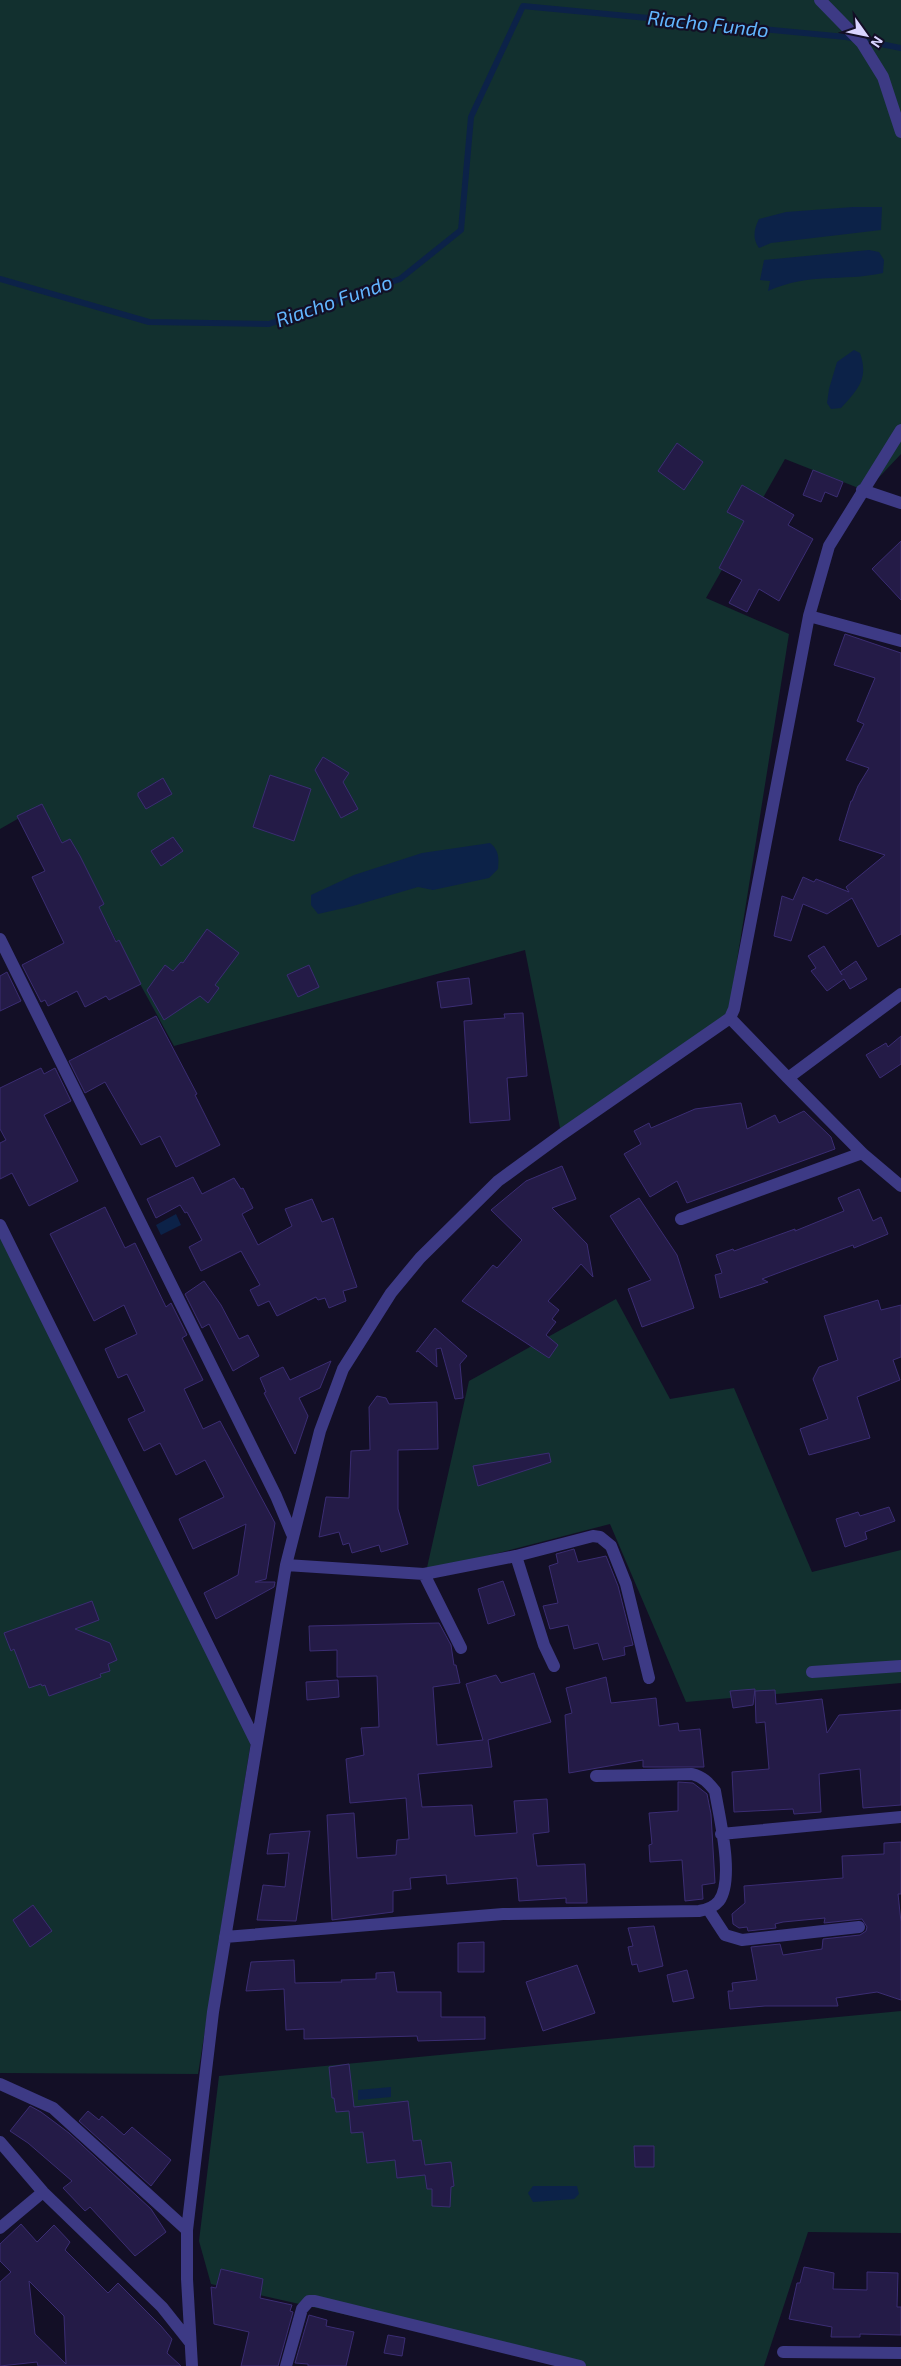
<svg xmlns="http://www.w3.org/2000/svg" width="901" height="2366" viewBox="0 0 901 2366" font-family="'Exo 2',sans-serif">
  <rect width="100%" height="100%" fill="#130f26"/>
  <path fill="#12302f" d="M0 0H901V454L866 491 785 459 706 598 789 634 728 1017 561 1133 525 950 174 1046 42 805 0 829Z
    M0 1231 252 1735 198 2074 0 2073Z
    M616 1299 670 1399 734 1388 812 1572 901 1550V1683L686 1702 610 1524 426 1572 469 1381Z
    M901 2011V2233L808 2232 764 2366H573L211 2284 199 2241 219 2076Z"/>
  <path fill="#0c2248" d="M853 207H882L881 230 771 243 759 248C752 238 754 229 759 219L786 212Z
    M869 250 879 252 884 260 883 273C841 282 811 272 768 291L770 281 760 280 764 260Z
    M854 350 860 353C869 379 858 389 841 408L831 409 827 403 829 389 837 362Z
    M490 843C499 850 499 858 498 869L489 878 433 890 418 887 353 906 318 914 311 905V895L354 875 422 853Z
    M176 1214 181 1225 161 1235 156 1225Z
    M391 2087V2097L358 2100V2090Z
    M533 2186H577L579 2194 574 2199 533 2202 528 2193Z"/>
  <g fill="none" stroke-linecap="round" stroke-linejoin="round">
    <path stroke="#0c2248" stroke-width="6" d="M0 279 149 322 269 324 400 279 461 230 471 117 523 6 846 37 901 48"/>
  </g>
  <path fill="#241b47" stroke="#3b2d73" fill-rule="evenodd" d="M677 443 703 462 684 490 658 471Z
    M813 470 843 482 837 497 825 492 821 502 803 495Z
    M742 485 794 515 788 525 813 539 779 601 759 589 747 612 729 603 742 580 719 568 744 521 727 512Z
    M901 541V600L872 569Z
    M845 634 901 653V934L878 947 852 898 827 914 803 904 791 941 774 936 782 896 793 900 803 877 814 882 816 879 849 892 846 887 885 855 839 840 851 801H852L858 786 869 768 846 760 864 724 857 721 875 678 834 665Z
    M323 757 349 773 343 782 358 809 341 818 315 770Z
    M270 775 311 789 294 841 253 827Z
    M163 778 172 794 146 809 138 796V793Z
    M42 804 62 843 70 839 80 856 104 904 99 907 116 942 119 940 141 984 109 1000 106 996 85 1007 77 991 48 1006 45 1000 41 1002 22 965 64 943 32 877 45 871 17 816Z
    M173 837 183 851 161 866 151 851Z
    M207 929 239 953 215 985 219 988 208 1003 200 996 164 1020 147 990 165 965 173 971 181 962 183 963Z
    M824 946 842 975 840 972 856 961 867 979 850 989 844 979 827 991 811 971 816 968 808 956Z
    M309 965 319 987 298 997 287 975Z
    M7 972 21 1001 0 1011V976Z
    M469 978 472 1004 441 1008 437 982Z
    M523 1013 527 1076 507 1078 510 1120 470 1123 464 1021 505 1018 504 1014Z
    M156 1016 197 1094 195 1095 220 1145 176 1167 160 1136 141 1145 105 1082 85 1093 69 1061Z
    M901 1036V1064L880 1078 866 1055 886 1043 888 1047Z
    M41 1068 44 1074 55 1068 71 1101 44 1115 78 1181 29 1206 12 1173 0 1179V1143L6 1140 0 1129V1088Z
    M741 1103 747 1129 775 1115 779 1123 804 1111 831 1137 835 1149 687 1203 677 1181 650 1197 624 1154 641 1144 634 1131 649 1123 651 1128 695 1109Z
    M562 1166 576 1199 552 1208 587 1244 593 1277 581 1264 548 1301 559 1310 552 1319 556 1322 546 1335 558 1345 549 1358 462 1301 493 1265 497 1268 522 1240 491 1210 526 1181Z
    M193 1177 202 1194 234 1178 241 1189 243 1188 253 1208 242 1214 258 1245 292 1226 285 1209 312 1199 322 1222 333 1218 357 1287 343 1291 346 1301 329 1308 325 1298 318 1300 316 1297 277 1316 269 1301 258 1306 250 1290 260 1285 241 1251 201 1271 189 1247 202 1240 187 1212 185 1213 180 1205 156 1218 147 1199Z
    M859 1189 873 1221 881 1217 888 1234 854 1248 853 1245 762 1279 768 1282 720 1298 715 1275 722 1273 716 1255 733 1249 734 1251 795 1229V1231L844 1211 838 1198Z
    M639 1198 677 1255 694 1308 642 1327 628 1289 651 1280 610 1216Z
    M105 1207 125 1248 135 1243 166 1307 171 1303 187 1335 182 1338 203 1380 184 1389 203 1429 220 1421 275 1523 266 1579 255 1582H275L274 1587 216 1619 204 1593 238 1575 246 1524 193 1549 179 1519 224 1497 205 1460 176 1475 160 1443 144 1451 128 1419 145 1411 127 1374 118 1378 105 1349 137 1334 124 1305 94 1321 50 1234Z
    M204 1281 221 1305 239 1339 248 1335 259 1356 233 1371 209 1324 202 1328 185 1294Z
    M878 1300 881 1310 901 1305V1357L893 1360 900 1380 857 1397 870 1438 809 1455 800 1429 828 1419 813 1379 819 1367 838 1360 824 1316Z
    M435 1328 467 1356 460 1364 463 1398 455 1399 441 1348 436 1349 437 1367 418 1351 416 1352Z
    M331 1361 320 1388 299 1398 308 1416 295 1454 264 1393 266 1392 260 1378 283 1367 290 1380Z
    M377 1396 386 1398 389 1404 437 1402 438 1449 398 1450V1509L408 1544 381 1552 379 1545 352 1553 349 1543 343 1545 339 1532 319 1537 326 1497 349 1498 351 1451 370 1450 369 1407Z
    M549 1453 551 1462 478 1486 473 1466Z
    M889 1507 895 1521 865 1532 867 1539 845 1547 836 1519 858 1512 860 1516Z
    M574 1549 578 1562 606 1556 618 1586 633 1645 624 1647 625 1655 603 1660 598 1643 574 1649 568 1625 550 1629 543 1606 558 1603 549 1566 558 1563 556 1554Z
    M503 1581 515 1615 488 1624 478 1589Z
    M92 1601 99 1620 75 1629 110 1643 117 1660 108 1664 110 1671 100 1674 101 1677 49 1696 45 1685 42 1686 41 1684 29 1688 14 1649 11 1651 4 1633Z
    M439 1623 451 1645 454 1665H456L460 1683 433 1687 437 1745 483 1740 466 1684 496 1675 501 1683 534 1673 551 1722 488 1740 492 1767 418 1774 422 1807 472 1805 475 1836 517 1833 514 1801 547 1799 549 1832 533 1834 537 1866 585 1864 587 1903H566V1898L519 1901 517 1878 447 1884 446 1875 410 1878 411 1889 393 1891V1912L332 1920 327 1815 354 1813 357 1858 396 1855 397 1840 409 1839 406 1798 350 1803 346 1759 364 1755 361 1728 379 1727 377 1676 337 1677V1650L310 1651 309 1626Z
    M606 1677 611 1703 656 1698 659 1726 678 1723 679 1731 700 1729 704 1767H643V1760L569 1773 565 1715 572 1713 566 1688Z
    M338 1680 339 1697 307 1700 306 1682Z
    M755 1689 753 1705 733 1708 730 1691Z
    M775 1690 776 1704 822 1699 827 1733 839 1715 901 1710V1805L863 1808 860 1769 819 1774 821 1812 794 1814 793 1809 734 1812 732 1772 769 1769 765 1722 756 1723 755 1691Z
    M678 1782 693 1783 707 1794 711 1814 715 1883 702 1885 703 1899 685 1901 682 1860 650 1862 649 1845 652 1844 649 1813 678 1811Z
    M310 1831 296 1921 257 1920 263 1885 285 1887 289 1853 267 1854 270 1834Z
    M901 1842V1894H898L901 1922V2000L877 1992 836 1998 838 2006H765L730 2009 728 1991H733L732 1983 757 1980 751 1947 780 1944 783 1955 822 1949 823 1939 860 1935 866 1931 867 1927 862 1919 824 1923 825 1918 783 1922 775 1924 776 1928 748 1931 747 1927 739 1928 733 1924 732 1914 745 1903 744 1886 843 1878 842 1856 884 1854V1843Z
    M33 1905 52 1931 30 1947 13 1920Z
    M654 1926 663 1966 639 1972 637 1964 632 1965 628 1947 633 1946 628 1928Z
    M484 1942V1972H458V1943Z
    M294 1960 295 1983 342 1982 341 1980 376 1979V1973L394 1972 397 1992H441V2017H485V2039L418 2041 417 2036 304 2039V2029L286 2030 284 1989 246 1991 251 1962Z
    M577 1965 595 2013 543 2031 526 1982Z
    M687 1970 694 1998 673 2002 667 1975Z
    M349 2064 354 2107 408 2101 413 2141 421 2140 425 2165 451 2162 454 2186 451 2187 450 2207 432 2206V2189H427L425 2175 397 2178 395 2160 367 2163 363 2132 351 2133 349 2111 336 2112 334 2098H332L329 2067Z
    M30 2106 41 2112 69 2133 151 2209 166 2232 135 2256 90 2207 85 2211 63 2188 72 2181 28 2143 10 2131Z
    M88 2111 99 2120 102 2116 124 2135 132 2127 171 2160 151 2186 79 2121Z
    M634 2146H654V2167H635Z
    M21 2224 37 2242 54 2225 70 2242 65 2250 108 2293 118 2283 161 2326 172 2339 167 2353 181 2366H38L37 2362 0 2366V2282L11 2272 0 2261V2244ZM29 2281 64 2316 66 2364 35 2334Z
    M804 2267 834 2273 833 2289 867 2290V2272L898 2273 897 2307H901V2335L860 2334V2337H831L832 2327 789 2319 797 2283H800Z
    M221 2269 263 2279 260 2298 292 2305 290 2311 293 2312 278 2366H241L249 2332 214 2324 211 2287 216 2288Z
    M309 2315 327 2320 326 2326 354 2332 346 2366H308V2364L295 2363Z
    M388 2335 405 2338 402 2356 384 2353Z"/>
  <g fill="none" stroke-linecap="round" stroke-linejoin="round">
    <path stroke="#3d3a85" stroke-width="12" d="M820 0 862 43 883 77 901 132
      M862 490 901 503
      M809 616 901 641
      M0 939 276 1496 292 1534
      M730 1018 788 1078 901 994
      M788 1078 862 1153 901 1186
      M681 1219 862 1153
      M0 1225 256 1742
      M516 1556 544 1645 554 1666
      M286 1565 424 1574 516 1556 593 1536 600 1537 611 1546 626 1584 649 1678
      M424 1574 461 1648
      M812 1672 901 1666
      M721 1834 901 1817
      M708 1909 725 1935 742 1940 859 1927
      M225 1937 503 1914 699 1911C706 1910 714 1907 719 1901 735 1879 719 1816 715 1791 708 1782 703 1777 692 1774L596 1776
      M0 2084 53 2108 187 2230
      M0 2142 43 2192 162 2307 189 2341
      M0 2228 43 2192
      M783 2352 901 2353
      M192 2366 187 2279V2230L213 2012 286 1565 320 1431 343 1369 391 1293 420 1258 498 1181 561 1135 730 1018 734 1009 809 616 829 546 901 430
      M286 2366 302 2309 309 2301H315L580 2366"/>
  </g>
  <g text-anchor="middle" stroke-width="4.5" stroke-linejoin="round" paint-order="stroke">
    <g font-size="20" font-style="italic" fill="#62b6ff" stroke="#130f26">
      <text transform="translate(708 24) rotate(6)" y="7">Riacho Fundo</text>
      <text transform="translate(334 301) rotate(-19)" y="7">Riacho Fundo</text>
    </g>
  </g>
  <g transform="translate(866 35) rotate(123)" stroke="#130f26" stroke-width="4" paint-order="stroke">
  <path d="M0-4L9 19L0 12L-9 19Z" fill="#d9d4ff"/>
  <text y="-8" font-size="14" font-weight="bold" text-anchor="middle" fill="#d9d4ff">N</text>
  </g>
</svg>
